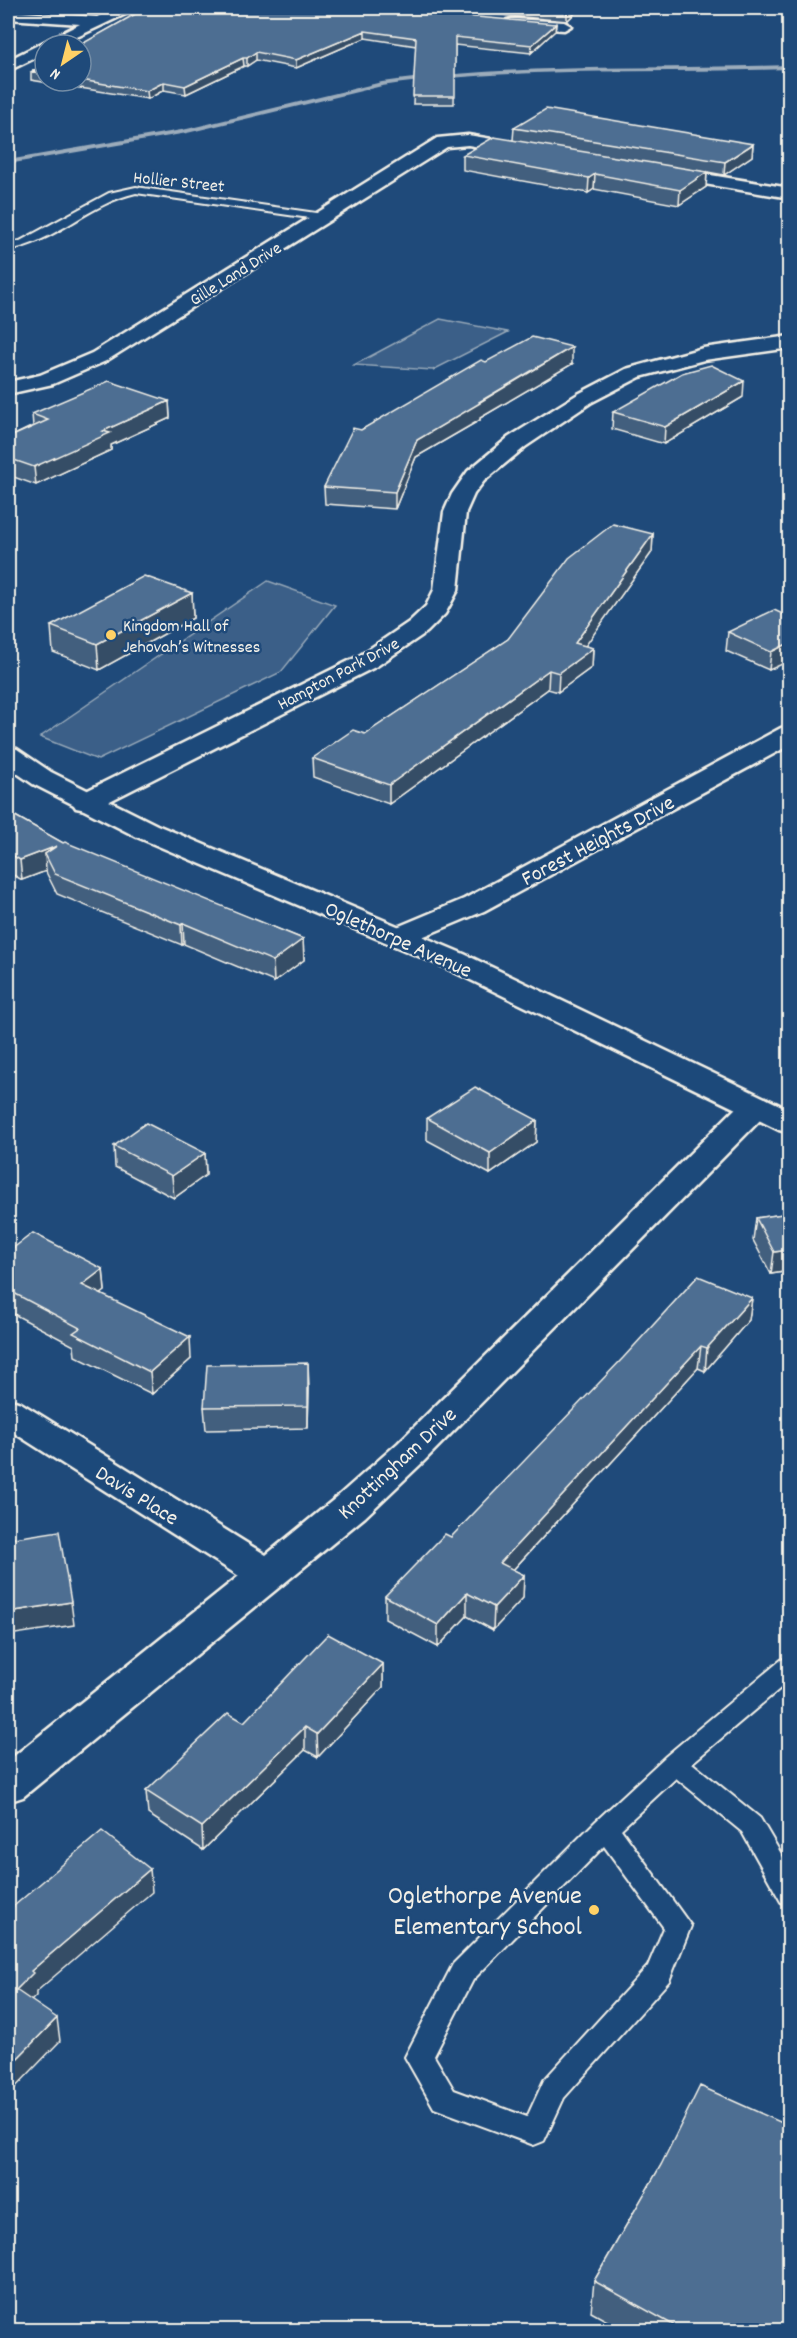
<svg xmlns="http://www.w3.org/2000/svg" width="797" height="2338" viewBox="0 0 797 2338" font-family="Dekko,sans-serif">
  <rect width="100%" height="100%" fill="#1f4a7a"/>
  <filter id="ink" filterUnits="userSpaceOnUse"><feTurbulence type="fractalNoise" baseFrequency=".0167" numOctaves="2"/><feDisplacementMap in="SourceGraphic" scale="12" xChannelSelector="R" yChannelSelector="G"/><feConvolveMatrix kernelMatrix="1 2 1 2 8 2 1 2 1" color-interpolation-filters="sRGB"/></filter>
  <g filter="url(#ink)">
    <path fill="#3a5f88" stroke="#97a8b8" stroke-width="1.5" d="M440 319 508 332 433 370 354 365Z
      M268 581 335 605 281 672 98 760 40 737Z"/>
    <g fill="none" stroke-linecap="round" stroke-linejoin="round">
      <path fill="#9cacbb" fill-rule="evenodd" d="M790 65V69C654 74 517 66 382 86L187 133 8 164V160L187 129 382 82C517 63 654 70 790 65Z"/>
      <defs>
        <path id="service" d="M136 187 323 214 328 217 323 220 136 193C90 203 54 243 8 250V244L20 241 109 193Z
          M790 1657V1680L692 1763 760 1818 790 1869V1905L781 1902 742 1832 676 1778 621 1829 691 1926 669 1981 564 2098 544 2141 534 2145 434 2108 405 2057 453 1964 596 1821 666 1756 781 1660ZM604 1846 664 1928 648 1966 544 2080 527 2117 454 2090 434 2056 473 1980Z"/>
        <path id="minor" d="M116 8H134L132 11 60 45H45V53L8 71V60L80 24 8 19V11L97 17Z
          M512 19 564 22 571 26 564 30 507 26 505 23 507 20Z
          M468 135 534 146 536 150 534 154 528 155 468 145 447 147 106 361 53 384 8 394V382L40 375 92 353 437 138Z
          M662 167 790 188V198L656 176 653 172 656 168Z
          M790 336V348L704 360 640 377 592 402 525 447 484 481 474 494 466 512 458 590 445 614 427 632 377 666 96 808 86 810 76 808 72 802 76 796 359 656 409 622 426 606 434 590 444 512 452 494 468 471 509 437 578 394 626 369 703 348Z
          M756 1096 767 1099 772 1106 767 1113 424 1461 365 1517 23 1797 8 1802V1761L239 1576 8 1429V1399L21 1403 266 1555 337 1497 398 1443 745 1099Z"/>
        <path id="tertiary" d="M790 726V745L484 911 410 942 400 945 390 942 385 936 390 930 464 899 781 728Z"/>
        <path id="secondary" d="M8 747 17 749 51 772 157 825 464 954 790 1110V1133L779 1130 442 966 137 837 33 784 8 767Z"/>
      </defs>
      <use href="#service" stroke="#f4f1e8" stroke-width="4"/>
      <use href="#minor" stroke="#f4f1e8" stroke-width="5"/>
      <use href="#tertiary" stroke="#f4f1e8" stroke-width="5"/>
      <use href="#secondary" stroke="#f4f1e8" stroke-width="5"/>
      <use href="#service" fill="#1f4a7a" fill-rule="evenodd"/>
      <use href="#minor" fill="#1f4a7a" fill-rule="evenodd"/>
      <use href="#tertiary" fill="#1f4a7a" fill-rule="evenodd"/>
      <use href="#secondary" fill="#1f4a7a" fill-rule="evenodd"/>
    </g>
    <path fill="#425f7e" stroke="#f4f1e8" stroke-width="1.5" d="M146 8 556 24 555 31 531 53 455 45 454 104H413L416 46 365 38 296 68 256 60 247 66H244L186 94 164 90 148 99 31 80V72L45 64V81H81V45Z
      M426 8H575V13L567 21Z
      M514 128 753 144 752 156 724 175 707 172 706 187 679 205 594 189 588 193 463 170V155L513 140Z
      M486 362 572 364 480 418V420L416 457 395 509 325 504 324 487 361 430Z
      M743 397 664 444 612 429 613 412Z
      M169 401 170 418 111 445V450L36 485 8 475V438L33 426 32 414Z
      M653 534 652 552 585 646 593 648 592 667 558 692 548 689 389 804 313 777 312 758 365 734 508 639Z
      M192 593 193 618 99 670 53 652 51 626Z
      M789 617 769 670 726 651 728 632Z
      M8 812 63 843 303 939 304 960 274 982 184 944 182 945 57 894 47 874 46 871 22 880 8 872Z
      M427 1118 537 1120 536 1142 490 1174 427 1140Z
      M114 1146 205 1153 206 1175 174 1198 115 1167Z
      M789 1213V1271L771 1274 753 1240 756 1218Z
      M8 1252 103 1269 105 1291 101 1294 191 1359 152 1394 75 1356 74 1346 8 1311Z
      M752 1298 749 1320 705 1371 698 1368 513 1570 524 1575 523 1598 493 1630 467 1616 438 1647 385 1619V1596L451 1537Z
      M309 1386 308 1428 206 1430 204 1407Z
      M383 1664V1687L318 1757 305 1750 203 1850 148 1814 146 1791 244 1722Z
      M661 2165 789 2331H625L591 2312 594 2281Z"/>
    <path fill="#364d66" stroke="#f4f1e8" stroke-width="1.5" d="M573 8H575V13L567 21V13Z
      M556 24 555 31 531 53 532 45Z
      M365 31V38L296 68V60Z
      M256 52V60L247 66V58Z
      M243 58 244 66 186 94 185 86Z
      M164 82V90L148 99 147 91Z
      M753 144 752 156 724 175 725 162Z
      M707 172 706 187 679 205 680 190Z
      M595 174 594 189 588 193 589 178Z
      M572 347V364L480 418V420L416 457 395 509V492L417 440Z
      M744 381 743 397 664 444 665 427Z
      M169 401 170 418 111 445V450L36 485 34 467 103 431Z
      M653 534 652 552 574 662 575 643Z
      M192 593 193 618 99 670 97 644Z
      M789 643V661L769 670 771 652Z
      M593 648 592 667 558 692 559 673Z
      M549 670 548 689 389 804V785Z
      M57 846 45 854 46 871 22 880 20 860Z
      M183 923 184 944 182 945 181 925Z
      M303 939 304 960 274 982 273 961Z
      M537 1120 536 1142 490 1174V1153Z
      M205 1153 206 1175 174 1198 172 1176Z
      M8 1218 10 1240H8Z
      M789 1250V1271L771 1274 774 1252Z
      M103 1269 105 1291 84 1307 82 1285Z
      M752 1298 749 1320 705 1371 707 1348Z
      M190 1337 191 1359 152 1394 150 1372Z
      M701 1346 698 1368 499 1585 500 1563Z
      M308 1363 309 1386 308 1428Z
      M524 1575 523 1598 493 1630 494 1607Z
      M467 1593V1616L438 1647V1625Z
      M71 1602 74 1625 9 1635 8 1612Z
      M383 1664V1687L318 1757 317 1734Z
      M305 1727V1750L203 1850 202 1827Z
      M150 1869 152 1892 36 1992V1996L19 2013 16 1990 31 1971Z
      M57 2018 60 2041 8 2095V2068Z"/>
    <path fill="#4d6e92" stroke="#f4f1e8" stroke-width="1.5" d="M146 8H373L556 24 532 45 455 37V96H413L416 38 365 31 296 60 256 52 247 58H243L185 86 164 82 147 91 81 80V45H80Z
      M506 8H573L567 13Z
      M45 64V75L31 72Z
      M546 109 753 144 725 162 514 128Z
      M494 137 707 172 680 190 595 174 589 178 463 155Z
      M532 337 572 347 479 402 480 403 417 440 395 492 324 487 353 428 361 430 481 360 486 362Z
      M711 365 744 381 665 427 613 412 682 373Z
      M109 381 169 401 103 431 110 433 34 467 8 458V438L48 420 32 414Z
      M613 524 653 534 575 643 593 648 559 673 549 670 389 785 312 758 353 730 365 734 508 639 569 558Z
      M144 576 192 593 97 644 51 626Z
      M774 610 789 617V643L771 652 728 632Z
      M8 812 63 843 65 842 303 939 273 961 183 923 181 925 55 874 45 854 57 846 20 860 8 853Z
      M475 1087 537 1120 490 1153 427 1118Z
      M146 1123 205 1153 172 1176 114 1146Z
      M789 1213V1250L774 1252 756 1218Z
      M33 1233 103 1269 82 1285 190 1337 150 1372 73 1333 80 1328 8 1290V1252Z
      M698 1276 752 1298 707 1348 701 1346 500 1563 524 1575 494 1607 467 1593 438 1625 385 1596 445 1534 451 1537 623 1358Z
      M308 1363V1406L204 1407 207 1365Z
      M59 1531 71 1602 8 1612V1539Z
      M328 1634 383 1664 317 1734 305 1727 202 1827 146 1791 228 1713 244 1722Z
      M102 1831 150 1869 31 1971 33 1973 16 1990 57 2018 8 2068V1911Z
      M700 2086 789 2126V2331H684L594 2281 661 2165Z"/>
  </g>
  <g fill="#ffd166" stroke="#1f4a7a" stroke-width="2">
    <circle cx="111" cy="635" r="6"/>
    <circle cx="594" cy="1910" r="6"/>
  </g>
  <g text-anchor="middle" stroke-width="5" stroke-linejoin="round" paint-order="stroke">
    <g font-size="18" fill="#f4f1e8" stroke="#1f4a7a">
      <text transform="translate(179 181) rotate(6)" y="6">Hollier Street</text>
      <text transform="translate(235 273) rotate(-32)" y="6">Gille Land Drive</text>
      <text transform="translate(338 673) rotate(-28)" y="6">Hampton Park Drive</text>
    </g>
    <g font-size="18" fill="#f4f1e8" stroke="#1f4a7a" text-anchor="start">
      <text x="123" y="631">Kingdom Hall of<tspan x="123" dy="21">Jehovah’s Witnesses</tspan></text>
    </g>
    <g font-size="22" fill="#f4f1e8" stroke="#1f4a7a">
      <text transform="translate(597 839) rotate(-28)" y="8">Forest Heights Drive</text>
      <text transform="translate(399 938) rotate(24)" y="8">Oglethorpe Avenue</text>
      <text transform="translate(396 1462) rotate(-43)" y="8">Knottingham Drive</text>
      <text transform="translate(138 1494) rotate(32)" y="8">Davis Place</text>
    </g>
    <g font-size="27" fill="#f4f1e8" stroke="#1f4a7a" text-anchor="end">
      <text x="582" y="1903">Oglethorpe Avenue<tspan x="582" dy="31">Elementary School</tspan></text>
    </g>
  </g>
  <rect width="797" height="2338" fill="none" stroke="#1f4a7a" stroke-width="30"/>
  <rect x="15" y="15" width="767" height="2308" fill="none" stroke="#f4f1e8" stroke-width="2" filter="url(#ink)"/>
  <g transform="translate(63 63) rotate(215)"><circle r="28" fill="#1f4a7a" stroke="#748da6" stroke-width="1.5"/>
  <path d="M0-4.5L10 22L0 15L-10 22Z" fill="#ffd166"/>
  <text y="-9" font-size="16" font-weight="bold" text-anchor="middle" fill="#f4f1e8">N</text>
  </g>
</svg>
